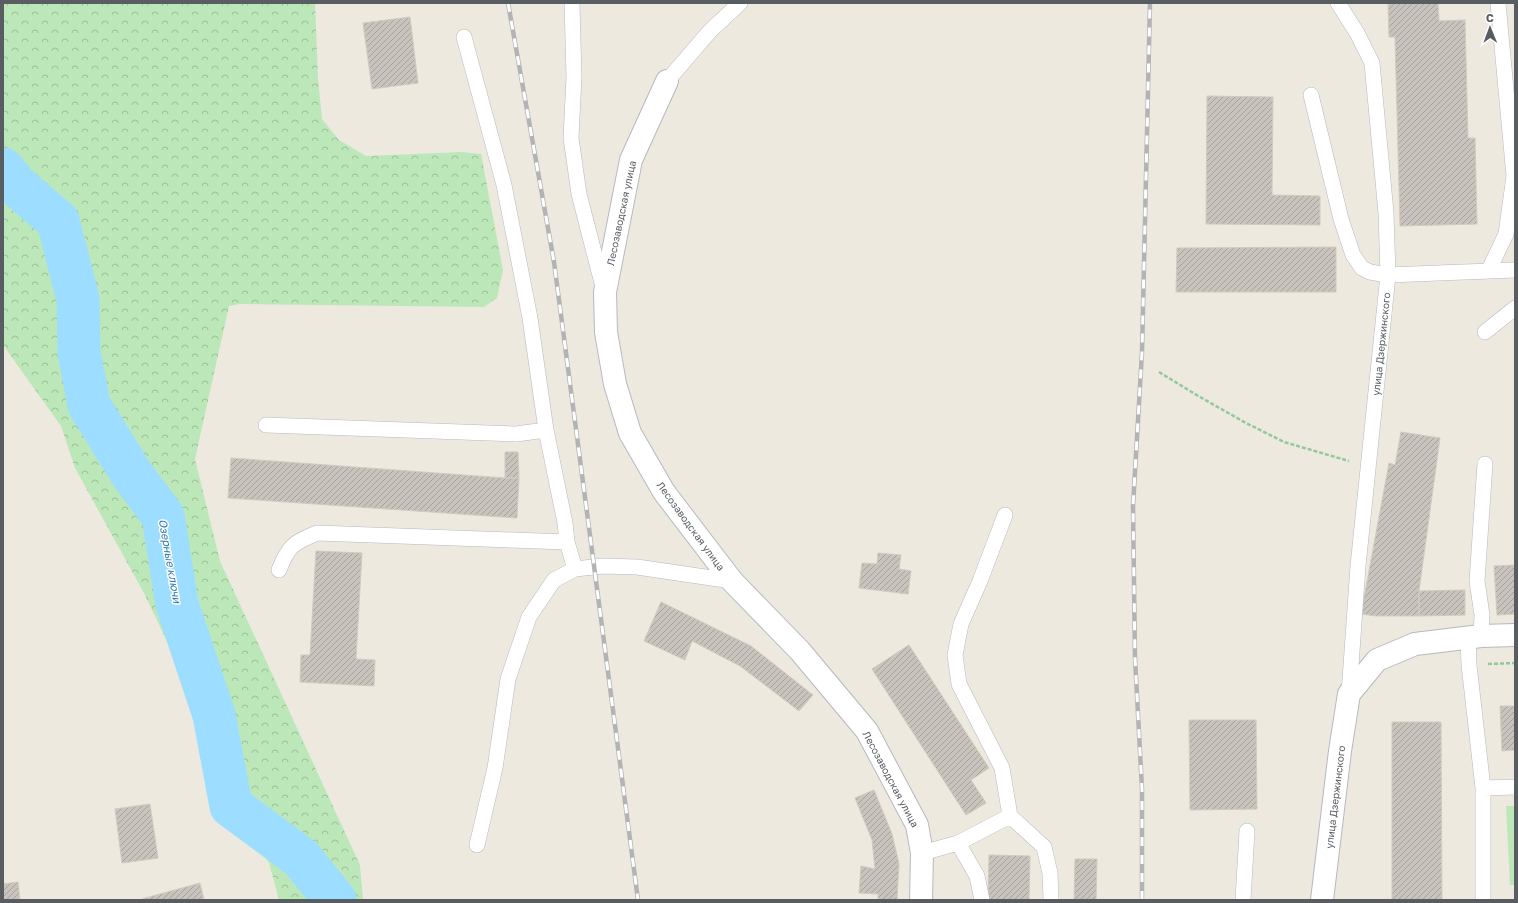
<svg xmlns="http://www.w3.org/2000/svg" width="1518" height="903" viewBox="0 0 1518 903" font-family="'Golos Text',sans-serif">
  <defs>
    <pattern id="forest-crowns" width="20" height="18" patternUnits="userSpaceOnUse"><rect width="20" height="18" fill="#bce8b9"/><path d="M2 6a3 3 0 1 1 6 0M12 15a3 3 0 1 1 6 0" fill="none" stroke="#9cbf9a"/></pattern>
    <pattern id="building-hatch" width="6" height="6" patternUnits="userSpaceOnUse"><rect width="6" height="6" fill="#c8c3bc"/><path d="M-1 1l2-2M0 6l6-6M5 7l2-2" fill="none" stroke="#a5a29c"/></pattern>
  </defs>
  <rect width="100%" height="100%" fill="#ede9df"/>
  <path fill="url(#forest-crowns)" d="M3 3H315L318 78 322 119 339 140 366 156 462 152 481 154 503 270 497 298 484 307 240 304 229 306 195 459 220 561 360 865 363 900H279L269 863 237 816 200 755 190 690 145 595 75 468 61 426 3 345Z"/>
  <path fill="#bce8b9" d="M1506 806H1515V885H1510Z"/>
  <g fill="none" stroke-linecap="round" stroke-linejoin="round">
    <path stroke="#9dddff" stroke-width="43" d="M3 169 16 185 58 221 78 299 79 352 89 405 131 473 163 516 177 604 214 715 231 806 301 858 335 900"/>
  </g>
  <path fill="url(#building-hatch)" stroke="#d2cabd" d="M1388 3H1438L1439 21 1465 20 1468 138H1475L1477 224 1400 226 1395 37H1389Z
    M410 17 418 83 372 89 363 23Z
    M1207 96 1273 97 1272 195 1320 196V225L1206 224Z
    M1336 247V292H1176L1177 248Z
    M1401 432 1440 438 1419 591V616H1376L1361 614 1389 463 1395 465Z
    M505 452H518L519 478H505Z
    M231 458 505 478H519L517 518 228 498Z
    M316 551 362 553 356 659 375 660 374 686 300 682 301 655H310Z
    M878 553 901 555 899 569 911 571 908 594 859 588 862 563 877 564Z
    M1515 565V614L1497 615 1494 566Z
    M1465 590V615L1419 616V591Z
    M661 602 751 646 813 695 799 711 740 666 692 641 685 660 644 641Z
    M909 645 989 768 971 780 986 803 966 815 872 669Z
    M1500 706H1515V750L1502 751Z
    M1189 720H1256L1257 809 1190 810Z
    M1392 722H1441L1442 900H1392Z
    M874 790 892 834 899 864 897 900H878V894L859 893 861 866 875 869 872 840 855 798Z
    M150 804 158 858 122 863 115 809Z
    M989 855 1030 856 1029 900H988Z
    M1075 859H1097L1096 900H1074Z
    M18 882 20 900H3V884Z
    M200 883 204 900H143L142 899Z"/>
  <g fill="none" stroke-linecap="round" stroke-linejoin="round">
    <defs>
      <path id="service" d="M572 3 574 77 571 138 579 194 603 287
        M1338 3 1357 33 1372 63 1386 213 1388 275 1358 566 1349 694
        M464 37 504 185 530 318 546 430 565 523 567 542 575 569
        M667 81 710 31 740 3
        M1311 95 1341 219 1353 255 1362 268 1370 272 1388 275 1515 270
        M1489 270 1506 234 1514 176 1498 3
        M1485 332 1515 308
        M266 425 516 434 546 430
        M1005 515 980 581 961 624 955 655 959 684 1002 768 1010 816
        M279 570C289 545 293 543 317 533L567 542
        M1481 636 1482 615 1477 581 1485 464
        M1468 638 1469 665 1483 788V900
        M1483 788 1515 787
        M958 843 977 876 982 900
        M477 845 495 768 508 679 529 617 554 580 575 569 603 566 637 567 732 581
        M922 853 958 843 1010 816 1044 847 1050 873 1051 900
        M1243 900 1247 831"/>
      <path id="minor" d="M667 81 631 160 605 292 606 332 615 384 630 433 664 492 732 581 800 651 867 731 917 825 922 853 921 900"/>
      <path id="tertiary" d="M1322 900 1340 751 1349 694 1377 660 1415 644 1481 636 1515 635"/>
    </defs>
    <use href="#service" stroke="#b5b9be" stroke-width="16"/>
    <use href="#minor" stroke="#b5b9be" stroke-width="24"/>
    <use href="#tertiary" stroke="#b5b9be" stroke-width="24"/>
    <path stroke="#92c99c" stroke-width="2.5" stroke-dasharray="4 2" stroke-linecap="butt" d="M1159 372 1200 397 1246 423 1284 442 1349 461
      M1488 664 1515 663"/>
    <use href="#service" stroke="#fff" stroke-width="15"/>
    <use href="#minor" stroke="#fff" stroke-width="22"/>
    <use href="#tertiary" stroke="#fff" stroke-width="22"/>
    <defs>
      <path id="rail" d="M508 3 554 262 638 900
        M1142 900V789L1135 658 1133 506 1142 352 1150 3"/>
    </defs>
    <use href="#rail" stroke="#b2b3b3" stroke-width="4.5"/>
    <use href="#rail" stroke="#fff" stroke-width="3" stroke-dasharray="9" stroke-linecap="butt"/>
  </g>
  <g text-anchor="middle" stroke-width="3" stroke-linejoin="round" paint-order="stroke">
    <g font-size="10" fill="#585d62" stroke="#fff">
      <text transform="translate(621 213) rotate(-78)" y="4">Лесозаводская улица</text>
      <text transform="translate(1381 344) rotate(-84)" y="4">улица Дзержинского</text>
      <text transform="translate(691 526) rotate(54)" y="4">Лесозаводская улица</text>
      <text transform="translate(891 779) rotate(62)" y="4">Лесозаводская улица</text>
      <text transform="translate(1335 797) rotate(-83)" y="4">улица Дзержинского</text>
    </g>
    <g font-size="11" font-style="italic" fill="#307ab0" stroke="#fff">
      <text transform="translate(170 561) rotate(80)" y="4">Озерные ключи</text>
    </g>
  </g>
  <rect width="1518" height="903" fill="none" stroke="#585d62" stroke-width="8"/>
  <g transform="translate(1490 28) rotate(359)" stroke="#ffffff" stroke-width="3" paint-order="stroke">
  <path d="M0-3L7 15L0 10L-7 15Z" fill="#585d62"/>
  <text y="-6" font-size="11" font-weight="bold" text-anchor="middle" fill="#585d62">С</text>
  </g>
</svg>
